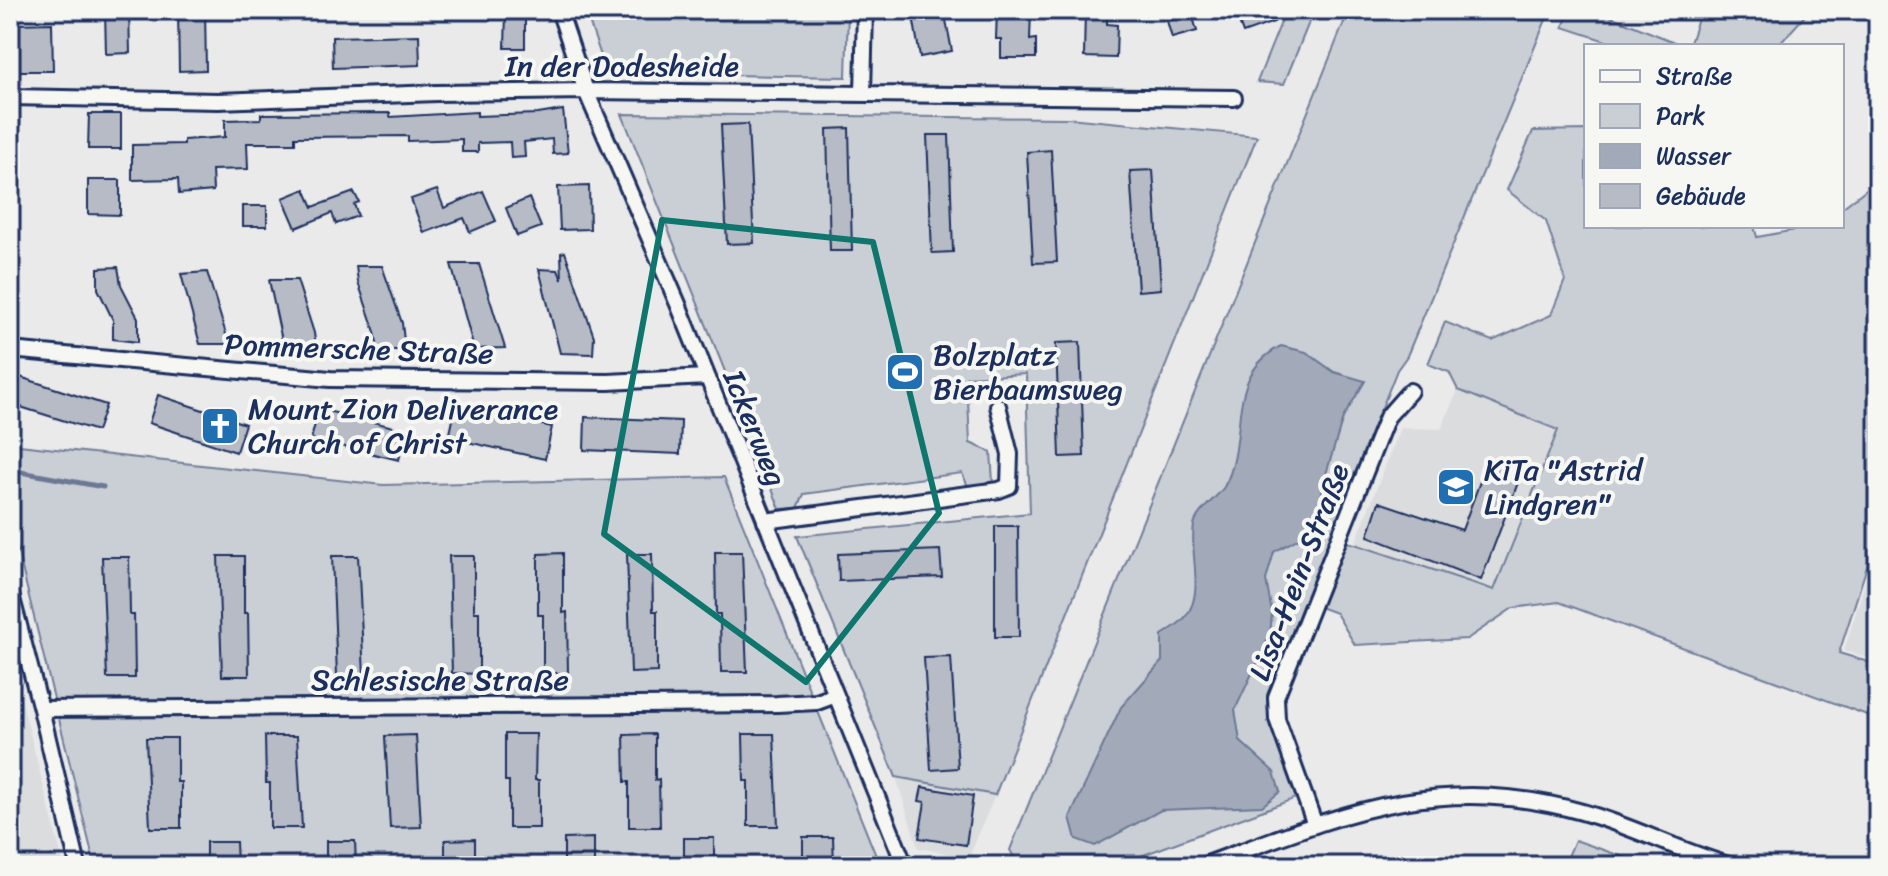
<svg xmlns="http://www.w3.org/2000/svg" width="1888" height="876" viewBox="0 0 1888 876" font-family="Sriracha,sans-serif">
  <rect width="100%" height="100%" fill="#e9eae9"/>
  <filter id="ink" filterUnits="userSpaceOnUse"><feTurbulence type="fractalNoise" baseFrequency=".0125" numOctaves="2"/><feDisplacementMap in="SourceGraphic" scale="16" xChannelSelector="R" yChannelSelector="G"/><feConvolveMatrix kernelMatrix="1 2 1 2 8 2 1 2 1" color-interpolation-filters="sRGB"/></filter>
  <g filter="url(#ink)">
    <path fill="#dadcde" d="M1458 390 1558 430 1494 591 1355 544 1400 428 1441 429Z
      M1878 542V661L1844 651Z
      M10 656 64 866H10Z
      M896 777 995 795 969 857 918 848Z"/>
    <path fill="#caced5" stroke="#727e9a" stroke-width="2" d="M585 10H848L846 77 607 73Z
      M1286 10H1314L1284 84 1257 82Z
      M1349 10H1550L1407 356 1397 370 1330 538 1355 544 1494 590 1558 430 1458 390 1449 372 1428 364 1445 322 1492 341 1551 315 1565 280 1546 221 1507 190 1533 131 1586 130V226H1754L1757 237 1818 226H1842V208L1878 180V532L1839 653 1878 665V719L1559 602 1513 608 1467 639 1355 645 1336 613 1304 601 1267 699 1269 722 1296 798 1114 866H1019L1010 850Z
      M1570 10H1595L1684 46H1621L1563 27Z
      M1701 10H1810L1778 46H1689Z
      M622 114 1068 118 1257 136 995 795 896 777 797 536 1030 513 1026 374 967 377 970 443 991 452 993 482 968 486 962 473 804 494 798 508 780 509Z
      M10 444 383 485 724 477 880 866H95L10 519Z
      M1575 840 1649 866H1564Z"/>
    <path fill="#a2aaba" stroke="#6c7995" stroke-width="2" d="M1281 346 1306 352 1334 372 1365 381 1343 418 1323 484 1320 515 1308 533 1274 552 1266 580 1272 613 1270 635 1235 710 1240 741 1274 772 1280 792 1262 806 1161 810 1095 846 1076 839 1070 817 1121 707 1162 661V635C1170 630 1181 623 1186 616 1205 592 1189 553 1194 525 1197 511 1216 499 1224 487 1251 439 1222 377 1281 346Z"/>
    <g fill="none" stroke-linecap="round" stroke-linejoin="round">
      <path stroke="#6c7995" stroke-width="5" d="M10 470 103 487"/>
    </g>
    <path fill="#b6bbc6" stroke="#1b2f5e" stroke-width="2" d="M105 10H129L130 53 106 54Z
      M178 10H205L206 70 179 71Z
      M912 10H944L952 51 920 57Z
      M997 10H1031L1030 40 1036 39V58H1001V39H996Z
      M1085 10H1107V24L1117 25 1116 58 1084 57Z
      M1247 10H1269L1274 22 1243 33 1236 14Z
      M506 12H525V48H505Z
      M1192 14 1197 31 1172 38 1167 21Z
      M52 23 53 71H16L15 24Z
      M419 35 420 65 333 68 332 37Z
      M563 110 568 153 553 154 552 139 524 142 525 157 511 158 510 142 478 143V152H462V139L408 141V136L295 137V143H247L248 169 212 170 213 191 179 194 178 179 132 180V145L184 144V140L225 137V120L261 119V114L390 113V117L477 112V116L538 114Z
      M89 114H121V149H88Z
      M748 124 754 243 727 244 721 125Z
      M849 128 852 251H830L827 129Z
      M927 135H949L953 252 932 253Z
      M1051 150 1057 262 1033 263 1027 152Z
      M1153 170 1161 289 1138 291 1130 171Z
      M88 180H120V215L88 214Z
      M589 186 590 229 560 230 558 187Z
      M305 189 313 207 354 192 359 202 354 204 358 216 336 224 332 213 296 228 283 198Z
      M437 190 444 208 483 191 496 221 470 232 464 218 424 233 411 199Z
      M529 198 541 227 517 236 506 208Z
      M243 206H267V226H243Z
      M565 252 594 337 593 354 560 353 539 269 558 270 562 280 561 253Z
      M451 264H479L505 348 474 349Z
      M356 266H382L402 323 405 350H378L375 332 358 282Z
      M118 267 121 285 138 318V342L113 339V320L98 289V268Z
      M207 272 229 344H200L181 274Z
      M269 280H297L314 333 316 348 284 350Z
      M1080 342 1084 456 1060 457 1056 343Z
      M20 377 106 405 97 431 11 404Z
      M158 395 245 424 236 452 149 423Z
      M456 406 552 427 545 459 449 438Z
      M319 409 406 430 399 460 311 439Z
      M585 417 681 421 680 454 584 450Z
      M1488 460 1522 472 1481 580 1368 536 1379 502 1462 530Z
      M995 526H1018L1019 637H995Z
      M940 550 942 577 839 581 838 554Z
      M715 552H742L747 672H721L720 614H716Z
      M563 553V613L567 612 568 673H543V615H538V554Z
      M627 554H652L653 611H657V672L631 673Z
      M218 556H244V613H248L249 676H222Z
      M332 556H358L364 675H337Z
      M449 556H474V612H479V674L452 673Z
      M102 557H129L130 615H134L135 678H107Z
      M951 657 958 768 931 770 924 658Z
      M505 734H536L535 780H539V828H509V781H505Z
      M655 734V780L659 779 660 827H629V782H625L624 735Z
      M743 734H774L778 826H748V781H744Z
      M416 735 421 827 390 828 385 736Z
      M265 736H297L302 828H270V783H266Z
      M146 738H177V782H181V828H150Z
      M922 787 973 796 966 845 919 838 925 802 919 801Z
      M803 837H833L834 866H803Z
      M594 838V866H564V839Z
      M684 838H714V866H684Z
      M475 839V866H445V840Z
      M326 841H355L356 866H326Z
      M206 842H236L237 866H206Z"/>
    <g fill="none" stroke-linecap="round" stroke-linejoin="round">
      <defs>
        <path id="street" d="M559 10 586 91 678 304 905 866
          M863 93 865 10
          M10 97 218 101 437 93 586 91 1234 98
          M10 350 330 379 608 382 707 377
          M765 521 999 490 1009 486 1010 454 998 406
          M10 591 41 709 78 866
          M41 709 777 704 817 702 836 695
          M1315 825 1277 719 1276 697 1387 417 1410 391
          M1202 866C1338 816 1434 771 1582 812 1633 826 1680 852 1732 866
          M1869 866 1878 863"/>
      </defs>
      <use href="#street" stroke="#1b2f5e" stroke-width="20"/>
      <use href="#street" stroke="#f6f6f2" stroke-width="14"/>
    </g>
  </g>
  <path fill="none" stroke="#0f766e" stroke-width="6" stroke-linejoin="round" d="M662 220 873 242 939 513 806 682 604 534Z"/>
  <defs>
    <symbol id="stadium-square" viewBox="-11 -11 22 22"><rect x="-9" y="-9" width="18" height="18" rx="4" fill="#1f6fb2" stroke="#f6f6f2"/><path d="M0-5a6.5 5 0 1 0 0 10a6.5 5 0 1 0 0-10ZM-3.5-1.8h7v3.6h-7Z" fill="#fff"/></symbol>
    <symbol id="church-square" viewBox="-11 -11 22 22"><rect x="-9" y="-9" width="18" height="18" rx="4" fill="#1f6fb2" stroke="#f6f6f2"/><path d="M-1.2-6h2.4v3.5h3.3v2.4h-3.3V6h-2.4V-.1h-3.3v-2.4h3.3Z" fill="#fff"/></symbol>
    <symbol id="school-square" viewBox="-11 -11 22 22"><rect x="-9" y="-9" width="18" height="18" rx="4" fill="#1f6fb2" stroke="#f6f6f2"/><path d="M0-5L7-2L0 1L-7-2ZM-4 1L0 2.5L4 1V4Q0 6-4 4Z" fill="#fff"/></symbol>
  </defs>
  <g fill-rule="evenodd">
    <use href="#stadium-square" x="883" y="350" width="44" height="44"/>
    <use href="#church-square" x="198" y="404" width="44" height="44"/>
    <use href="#school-square" x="1434" y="465" width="44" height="44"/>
  </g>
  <g text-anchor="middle" stroke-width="8" stroke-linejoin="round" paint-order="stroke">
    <g font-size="30" fill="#1b2f5e" stroke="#f6f6f2">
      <text x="622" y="76">In der Dodesheide</text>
      <text transform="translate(359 349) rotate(2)" y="10">Pommersche Straße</text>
      <text transform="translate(755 428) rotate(68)" y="10">Ickerweg</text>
      <text transform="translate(1299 572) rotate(-69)" y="10">Lisa-Hein-Straße</text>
      <text x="440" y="690">Schlesische Straße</text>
    </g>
    <g font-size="30" fill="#1b2f5e" stroke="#f6f6f2" text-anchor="start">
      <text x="933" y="365">Bolzplatz<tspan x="933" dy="34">Bierbaumsweg</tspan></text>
      <text x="248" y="419">Mount Zion Deliverance<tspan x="248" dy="34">Church of Christ</tspan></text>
      <text x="1484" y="480">KiTa "Astrid<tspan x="1484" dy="34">Lindgren"</tspan></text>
    </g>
  </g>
  <rect width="1888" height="876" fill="none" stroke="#f6f6f2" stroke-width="40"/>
  <rect x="20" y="20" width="1848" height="836" fill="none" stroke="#1b2f5e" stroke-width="3" filter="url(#ink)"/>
  <rect x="1584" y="44" width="260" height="184" fill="#f6f6f2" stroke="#9ea6b7" stroke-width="2"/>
  <rect x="1600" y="70" width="40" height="12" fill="#f6f6f2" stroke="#9ea6b7" stroke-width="2"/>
  <text x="1656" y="84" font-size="24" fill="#1b2f5e">Straße</text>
  <rect x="1600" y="104" width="40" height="24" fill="#caced5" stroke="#9ea6b7" stroke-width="2"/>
  <text x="1656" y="124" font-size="24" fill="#1b2f5e">Park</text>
  <rect x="1600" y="144" width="40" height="24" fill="#a2aaba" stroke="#9ea6b7" stroke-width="2"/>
  <text x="1656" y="164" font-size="24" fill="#1b2f5e">Wasser</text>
  <rect x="1600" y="184" width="40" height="24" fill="#b6bbc6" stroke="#9ea6b7" stroke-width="2"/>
  <text x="1656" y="204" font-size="24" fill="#1b2f5e">Gebäude</text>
</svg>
